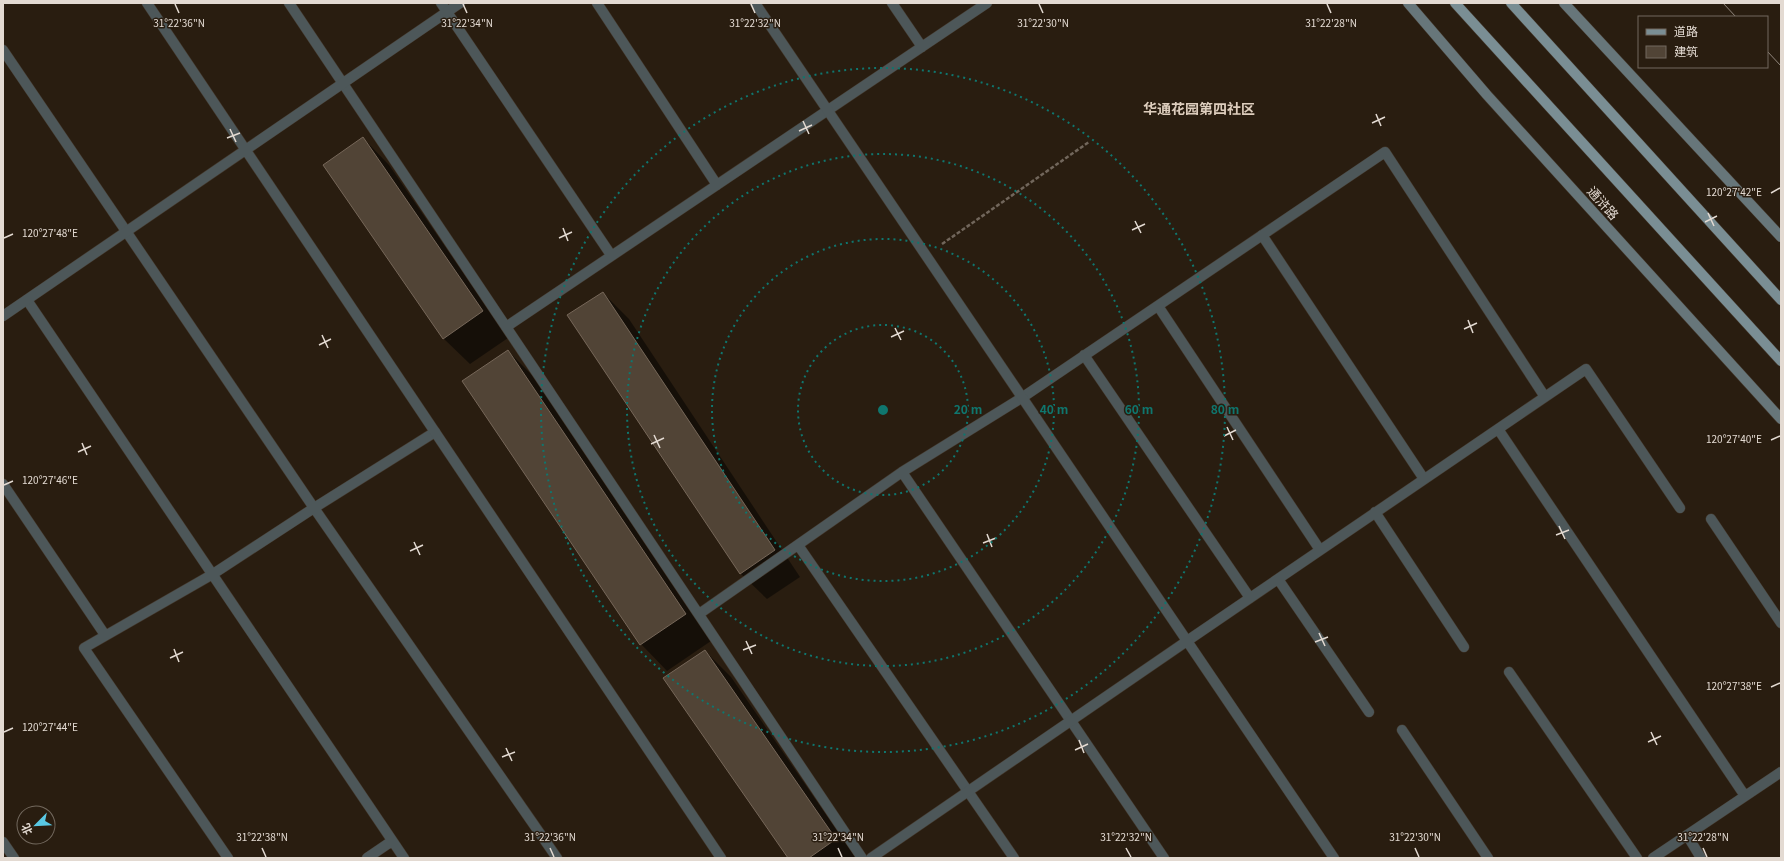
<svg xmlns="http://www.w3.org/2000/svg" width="1784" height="861" viewBox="0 0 1784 861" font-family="Georgia,'Noto Sans SC',serif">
  <rect width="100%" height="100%" fill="#291d10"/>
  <path fill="#0007" d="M363 138 389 165 508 338 470 364 443 338Z
    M603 293 629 319 800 577 767 599 740 573Z
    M508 351 534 377 711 641 667 671 641 644 463 381Z
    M705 651 731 677 856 858H789Z"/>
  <path fill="#514436" stroke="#766759" d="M363 137 483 311 443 339 323 165Z
    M603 292 775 550 740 574 567 315Z
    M508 350 686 614 640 645 462 381Z
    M705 650 836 839 809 858H788L663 678Z"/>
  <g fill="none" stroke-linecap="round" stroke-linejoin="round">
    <defs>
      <path id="service" d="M289 3 862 858
        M441 3 611 255
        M597 3 717 185
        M892 3 922 47
        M3 50 314 508 557 858
        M1262 235 1424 479
        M27 300 404 858
        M1158 306 1320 550
        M506 327 987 3
        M1084 355 1250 598
        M1498 429 1745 796
        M902 472 1164 858
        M3 484 105 635
        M1375 512 1464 647
        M1711 519 1781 623
        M798 545 1014 858
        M1278 579 1369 712
        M699 614 902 472 1023 397 1385 152 1545 397
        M1187 641 1586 369 1680 508
        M1509 672 1637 858
        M1402 730 1488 858
        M1687 835 1701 858
        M228 858 84 648 213 574 314 508 435 432
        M367 858 392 841
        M1653 858 1781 772"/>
      <path id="minor" d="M147 3 721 858
        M755 3 1334 858
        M3 316 460 3
        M871 858 1187 641"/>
      <path id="tertiary" d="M3 842 14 858"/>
      <path id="secondary" d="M1408 3 1487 95 1781 419
        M1564 3 1781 237"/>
      <path id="primary" d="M1455 3 1781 361
        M1511 3 1781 300"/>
    </defs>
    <use href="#service" stroke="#43372b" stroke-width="11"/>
    <use href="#minor" stroke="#43372b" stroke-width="11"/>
    <use href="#tertiary" stroke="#43372b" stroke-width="11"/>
    <use href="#secondary" stroke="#43372b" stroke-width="11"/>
    <use href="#primary" stroke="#43372b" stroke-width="11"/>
    <path stroke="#71665b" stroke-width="2.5" stroke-dasharray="4 2" stroke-linecap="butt" d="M942 244 1089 142"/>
    <use href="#service" stroke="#4d5759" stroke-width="10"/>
    <use href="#minor" stroke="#4d5759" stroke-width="10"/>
    <use href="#tertiary" stroke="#4d5759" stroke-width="10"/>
    <use href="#secondary" stroke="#67767a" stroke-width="10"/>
    <use href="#primary" stroke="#7a8e94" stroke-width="10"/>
    <path stroke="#90867c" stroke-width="1" d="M1723 3 1736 17
      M1779 3 1781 5
      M1767 51 1781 66"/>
  </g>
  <path fill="none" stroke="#e3dad2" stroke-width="1.5" d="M175 4 179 13M463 4 467 13M751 4 755 13M1039 4 1043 13M1327 4 1331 13M1376 114 1381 126M803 121 809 134M1372 123 1385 117M230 129 236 142M799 131 812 125M227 138 240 133M1771 193 1780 188M1708 213 1714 226M1135 221 1141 233M1705 222 1717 216M563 228 568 241M1132 230 1145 224M4 238 13 234M559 238 572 232M1468 320 1473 333M895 328 901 340M1464 329 1477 323M322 335 328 348M891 337 904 331M319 345 331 339M1227 427 1233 440M654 435 660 448M1224 436 1236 430M1771 440 1780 436M82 443 87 455M651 444 664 438M78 452 91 446M4 485 13 481M1559 526 1565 539M987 534 992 547M1556 535 1569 530M414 542 420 555M983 543 996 538M410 551 423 545M1319 633 1325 646M746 641 752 654M1315 642 1328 637M174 649 179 662M743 650 756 645M170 658 183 652M1771 687 1780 683M4 732 13 728M1651 732 1657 745M1079 740 1084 753M1648 742 1661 736M506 748 512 761M1075 750 1088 744M502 757 515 752M262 848 266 857M550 848 554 857M838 848 842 857M1126 848 1131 857M1415 848 1419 857M1703 848 1707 857"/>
  <g fill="none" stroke="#0f766e" stroke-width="2" stroke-dasharray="2 4">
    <circle cx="883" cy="410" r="85"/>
    <circle cx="883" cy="410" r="171"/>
    <circle cx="883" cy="410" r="256"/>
    <circle cx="883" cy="410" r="342"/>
  </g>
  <g text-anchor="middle" stroke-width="3" stroke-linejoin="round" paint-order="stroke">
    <g font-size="13" fill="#e3dad2" stroke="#291d10">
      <text transform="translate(1603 203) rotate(48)" y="5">通浒路</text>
    </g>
    <g font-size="14" font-weight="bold" fill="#ddcdbd" stroke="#291d10">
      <text x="1199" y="114">华通花园第四社区</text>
    </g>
  </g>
  <g font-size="10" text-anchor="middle" fill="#e3dad2" stroke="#291d10" stroke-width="3" stroke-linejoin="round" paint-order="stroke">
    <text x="179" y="27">31°22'36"N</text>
    <text x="467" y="27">31°22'34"N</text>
    <text x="755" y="27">31°22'32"N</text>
    <text x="1043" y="27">31°22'30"N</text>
    <text x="1331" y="27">31°22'28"N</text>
    <text x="1734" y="196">120°27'42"E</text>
    <text x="50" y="237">120°27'48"E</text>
    <text x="1734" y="443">120°27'40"E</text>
    <text x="50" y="484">120°27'46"E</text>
    <text x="1734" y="690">120°27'38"E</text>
    <text x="50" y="731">120°27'44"E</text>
    <text x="262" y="841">31°22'38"N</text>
    <text x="550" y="841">31°22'36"N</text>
    <text x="838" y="841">31°22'34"N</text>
    <text x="1126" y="841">31°22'32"N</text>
    <text x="1415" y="841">31°22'30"N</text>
    <text x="1703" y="841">31°22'28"N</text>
  </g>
  <circle cx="883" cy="410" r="6" fill="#0f766e" stroke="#291d10" stroke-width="2"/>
  <g font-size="12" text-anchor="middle" font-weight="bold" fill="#0f766e" stroke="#291d10" stroke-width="3" stroke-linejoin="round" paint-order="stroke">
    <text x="968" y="414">20 m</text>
    <text x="1054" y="414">40 m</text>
    <text x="1139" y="414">60 m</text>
    <text x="1225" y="414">80 m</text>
  </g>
  <rect width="1784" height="861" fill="none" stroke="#e3dad2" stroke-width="8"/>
  <rect x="1638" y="16" width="130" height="52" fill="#291d10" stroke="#73695e"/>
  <rect x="1646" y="29" width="20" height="6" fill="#7a8e94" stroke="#73695e"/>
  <text x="1674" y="36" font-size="12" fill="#e3dad2">道路</text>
  <rect x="1646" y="46" width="20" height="12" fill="#514436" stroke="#73695e"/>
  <text x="1674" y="56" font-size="12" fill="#e3dad2">建筑</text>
  <g transform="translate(36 825) rotate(246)"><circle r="19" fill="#291d10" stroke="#73695e"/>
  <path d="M0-3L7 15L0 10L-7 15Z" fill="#59c8e4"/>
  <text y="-6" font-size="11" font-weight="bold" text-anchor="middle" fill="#e3dad2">北</text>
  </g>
</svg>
